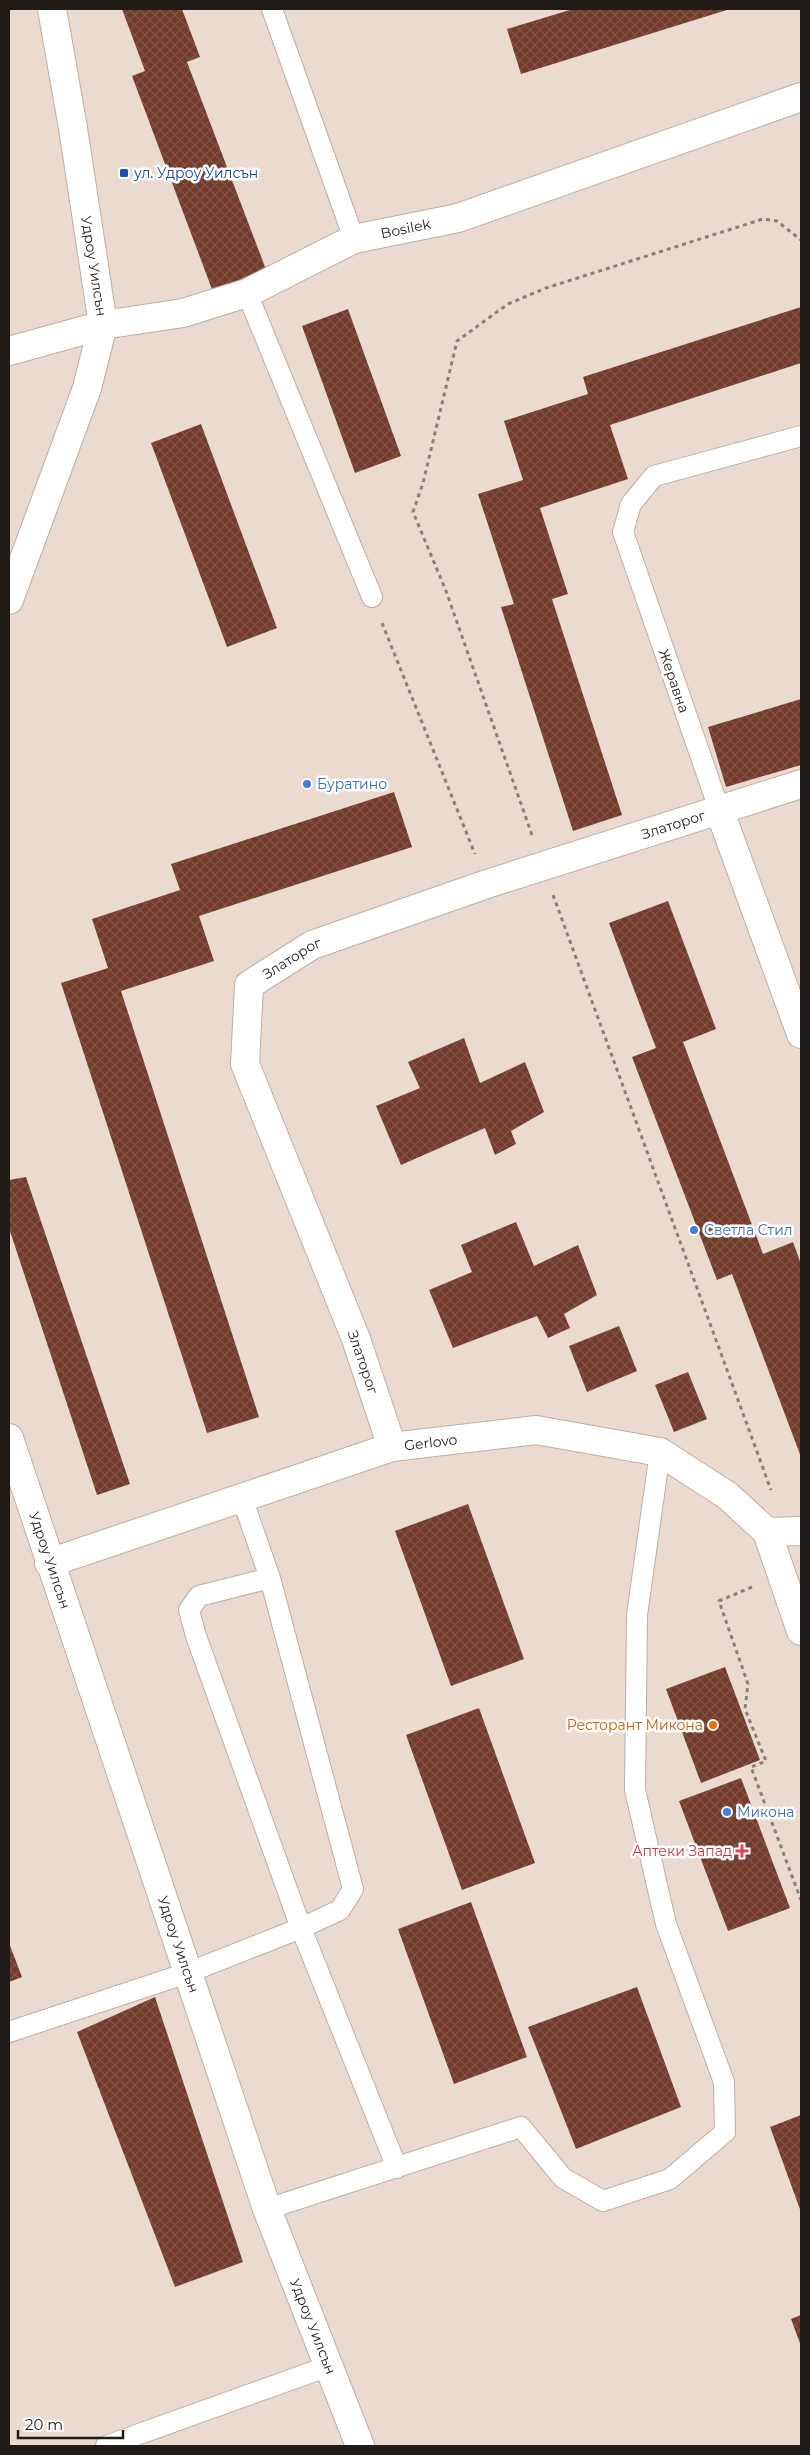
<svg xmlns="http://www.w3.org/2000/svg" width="810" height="2455" viewBox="0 0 810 2455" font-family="Montserrat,sans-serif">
  <defs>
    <pattern id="building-cross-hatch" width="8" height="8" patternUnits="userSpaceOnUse" patternTransform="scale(1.25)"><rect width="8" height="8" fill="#733b2b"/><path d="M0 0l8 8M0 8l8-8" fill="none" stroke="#825547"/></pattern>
  </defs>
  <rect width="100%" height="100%" fill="#ebdacf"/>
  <path fill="url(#building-cross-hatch)" d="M122 9H182L200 57 187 62 267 272 213 292 132 76 145 71Z
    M573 9H730L521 74 507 29Z
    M801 307V363L610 425 628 479 540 508 568 594 552 599 622 815 573 831 501 607 514 604 478 494 523 480 504 421 588 394 583 377Z
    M348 309 401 456 355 473 302 326Z
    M201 424 277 628 227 647 151 443Z
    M801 699V765L726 787 708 727Z
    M394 792 412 847 199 916 214 961 121 991 259 1417 207 1433 61 983 108 968 92 919 180 890 171 864Z
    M668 901 716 1029 683 1042 763 1254 793 1242 801 1264V1457L732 1274 717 1280 632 1057 656 1048 609 923Z
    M464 1038 480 1083 525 1062 544 1112 511 1131 516 1144 495 1155 485 1128 401 1165 376 1106 420 1088 408 1062Z
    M26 1177 130 1484 97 1495 9 1228V1180Z
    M516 1222 534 1266 578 1245 597 1295 564 1314 570 1328 548 1338 537 1316 453 1348 429 1290 472 1272 461 1245Z
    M619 1326 637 1371 587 1392 569 1346Z
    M688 1372 707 1419 674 1432 655 1385Z
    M468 1504 524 1659 451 1686 395 1531Z
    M725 1667 760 1760 701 1783 666 1689Z
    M479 1708 535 1863 462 1890 406 1735Z
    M741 1778 790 1908 728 1931 679 1801Z
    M471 1902 527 2057 454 2084 398 1929Z
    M9 1943 22 1977 9 1982Z
    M637 1987 681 2107 576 2149 528 2027Z
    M155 1997 243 2262 175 2287 77 2032Z
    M801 2115V2212L770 2127Z
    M801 2315V2346L791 2319Z"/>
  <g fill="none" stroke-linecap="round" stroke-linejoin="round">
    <defs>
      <path id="lane" d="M272 9 354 239
        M247 293 372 597
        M719 809 623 532 631 504 654 476 801 436
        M270 1578 199 1596 189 1610 196 1636 301 1928 397 2168
        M9 2032 187 1973 301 1928 340 1910 353 1889 270 1578 242 1498
        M267 2209 521 2127 563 2178 603 2201 670 2179 725 2132 724 2082 666 1924 635 1790 637 1615 660 1452
        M106 2446 329 2366"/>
      <g id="street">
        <path id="s1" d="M9 351 103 325 183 313 247 293 354 239 458 218 801 97"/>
        <path d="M9 600 87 388 103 325 73 128 52 9"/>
        <path d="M719 809 801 1034"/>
        <path id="s2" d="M9 1438 267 2209 360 2446"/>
        <path id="s3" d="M392 1447 356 1339 245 1064 249 985 312 945 487 884 801 784"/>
        <path d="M767 1532 801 1631"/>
        <path id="s4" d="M49 1563 392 1447 536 1430 660 1452 728 1496 767 1532 801 1531"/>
      </g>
    </defs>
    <use href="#lane" stroke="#beaea3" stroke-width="22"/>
    <use href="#street" stroke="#beaea3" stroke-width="30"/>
    <path stroke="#8b7f77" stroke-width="3" stroke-dasharray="4 4" stroke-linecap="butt" d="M382 623 475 854
      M532 835 446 591 413 512 423 483 457 341 508 304 546 288 763 219 777 221 801 240
      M553 895 771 1490
      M752 1587 719 1601 748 1684 745 1709 766 1761 751 1767 801 1900"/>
    <use href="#lane" stroke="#fff" stroke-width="20"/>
    <use href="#street" stroke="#fff" stroke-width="28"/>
  </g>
  <rect fill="#1a4fb4" stroke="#fff" stroke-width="2" x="119" y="168" width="10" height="10" rx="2.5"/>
  <g fill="#3f7fe0" stroke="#fff" stroke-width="2">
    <circle cx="307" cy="784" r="5"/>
    <circle cx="694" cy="1230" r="5"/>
    <circle cx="727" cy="1812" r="5"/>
  </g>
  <circle fill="#e8710a" stroke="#fff" stroke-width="2" cx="713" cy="1725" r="5"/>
  <path fill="#e0444e" stroke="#fff" stroke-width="2" d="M739.5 1843.5h5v5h5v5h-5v5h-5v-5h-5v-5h5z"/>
  <g text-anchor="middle" stroke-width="5" stroke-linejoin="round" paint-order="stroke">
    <g font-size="14" fill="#164399" stroke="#fff" text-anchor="start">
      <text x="134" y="178">ул. Удроу Уилсън</text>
    </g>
    <g font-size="14" fill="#211b17" stroke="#fff">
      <text dy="5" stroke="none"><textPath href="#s1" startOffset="418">Bosilek</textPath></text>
      <text transform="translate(94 266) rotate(81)" y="5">Удроу Уилсън</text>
      <text transform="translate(674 681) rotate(71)" y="5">Жеравна</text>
      <text dy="5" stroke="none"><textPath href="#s3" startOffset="945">Златорог</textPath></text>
      <text dy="5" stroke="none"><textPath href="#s3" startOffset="540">Златорог</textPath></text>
      <text transform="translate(363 1362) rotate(71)" y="5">Златорог</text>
      <text dy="5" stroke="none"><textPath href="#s4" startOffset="401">Gerlovo</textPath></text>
      <text dy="5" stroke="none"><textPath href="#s2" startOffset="129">Удроу Уилсън</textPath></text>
      <text dy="5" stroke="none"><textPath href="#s2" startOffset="534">Удроу Уилсън</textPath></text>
      <text dy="5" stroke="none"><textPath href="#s2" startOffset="939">Удроу Уилсън</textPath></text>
    </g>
    <g font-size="14" fill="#366cbe" stroke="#fff" text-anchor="start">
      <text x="317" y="789">Буратино</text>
      <text x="704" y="1235">Светла Стил</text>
      <text x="737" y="1817">Микона</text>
    </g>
    <g font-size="14" fill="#c56008" stroke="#fff" text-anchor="end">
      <text x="703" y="1730">Ресторант Микона</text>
    </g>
    <g font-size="14" fill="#be3a42" stroke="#fff" text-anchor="end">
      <text x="732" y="1856">Аптеки Запад</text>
    </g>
  </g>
  <rect width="810" height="2455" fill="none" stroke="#211b17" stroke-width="20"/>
  <path d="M18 2430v8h105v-8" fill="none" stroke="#211b17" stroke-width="2.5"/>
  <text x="25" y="2430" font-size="15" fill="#211b17" stroke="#ffffff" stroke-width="4" paint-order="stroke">20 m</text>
</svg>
